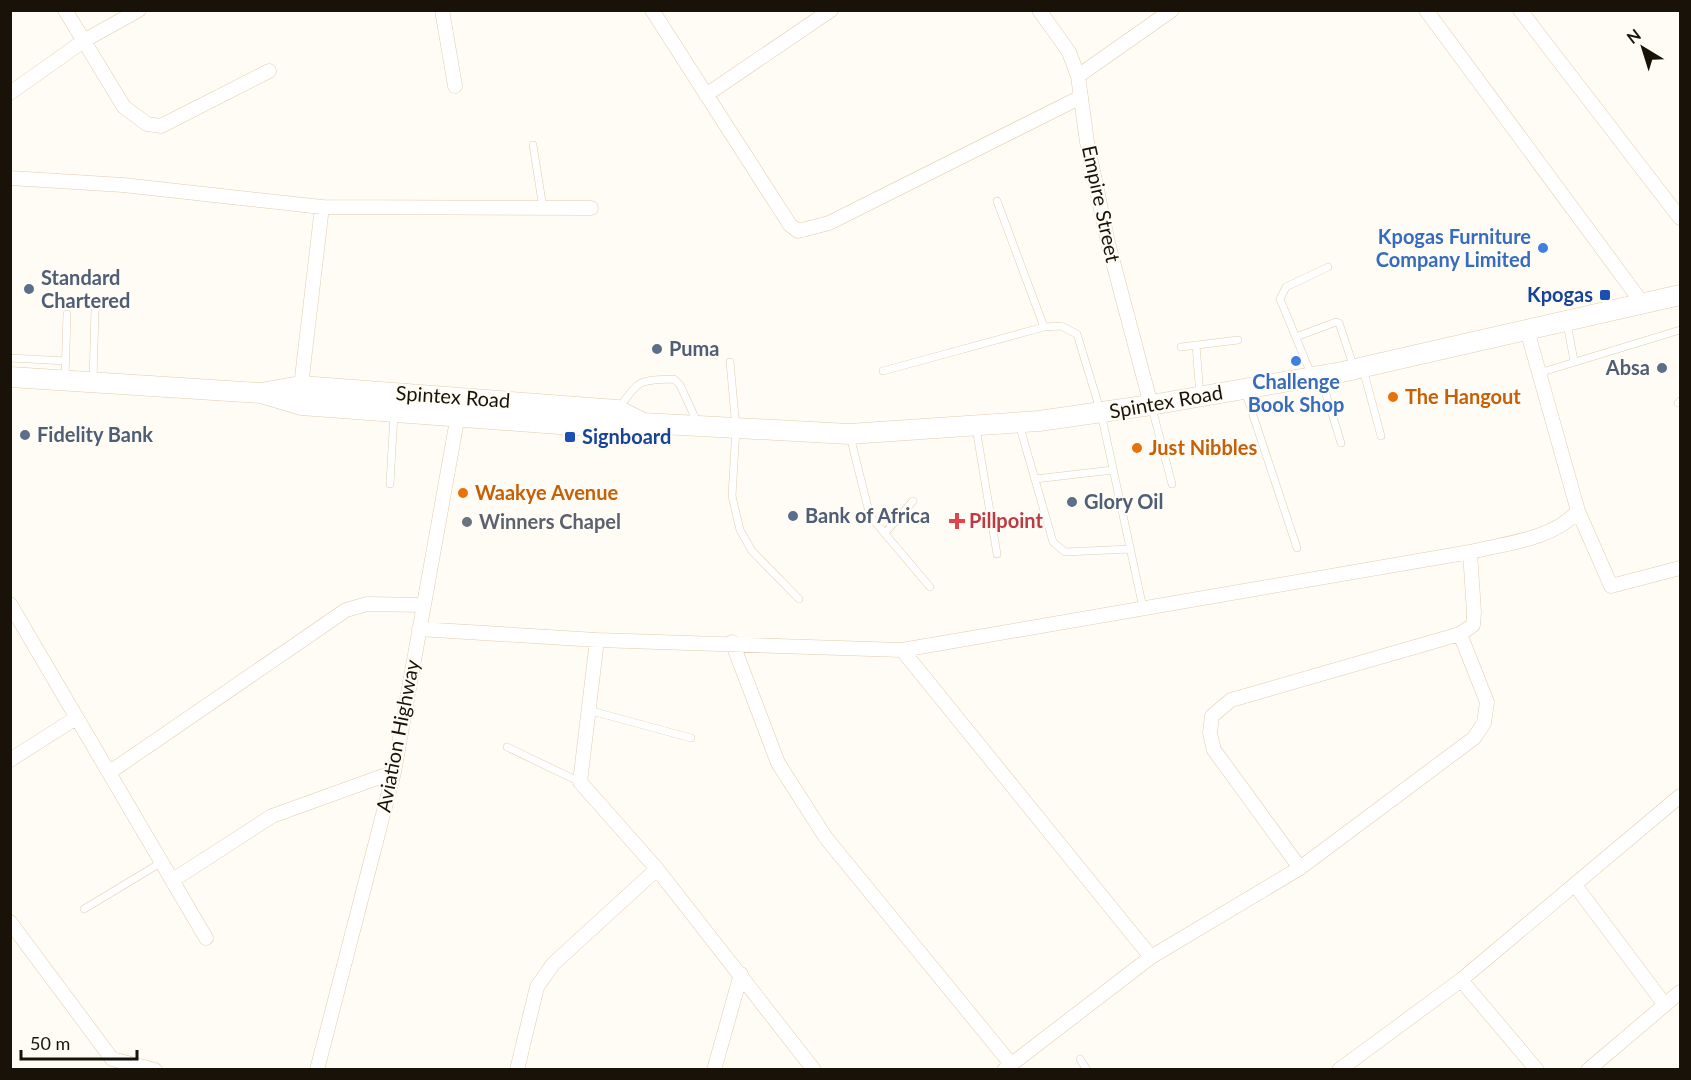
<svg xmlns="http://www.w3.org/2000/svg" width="1691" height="1080" viewBox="0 0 1691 1080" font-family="Lato,sans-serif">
  <rect width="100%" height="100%" fill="#fffbf5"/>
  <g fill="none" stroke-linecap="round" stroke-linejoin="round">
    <defs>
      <path id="lane" d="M533 145 543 208
        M997 201 1044 327
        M1567 323 1574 361
        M1296 337 1336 322 1339 323 1354 368
        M1196 345 1200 396
        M1181 347 1238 340
        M10 358 66 361
        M730 362 736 428 732 496 740 530 752 551 799 599
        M1363 369 1381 436
        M883 371 1044 327 1061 326 1077 334 1101 413 1143 608
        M1539 373 1680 330
        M1311 374 1280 299 1286 287 1328 267
        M65 378 67 314
        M1321 378 1341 443
        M93 380 95 310 99 304 118 302
        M1245 391 1297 548
        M1678 403 1680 401
        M1152 408 1172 484
        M618 409C640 380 637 380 674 379L680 385 698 424
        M1019 424 1053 542 1065 552 1130 549
        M976 428 997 554
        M850 436 870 516 930 587
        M1035 479 1113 470
        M390 484 394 414
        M885 533 913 501
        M588 710 691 738
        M507 747 580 782
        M84 909 162 862
        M1080 1059 1087 1070"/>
      <path id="street" d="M65 10 124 107 147 124 161 126 269 71
        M442 10 455 86
        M652 10 790 225 798 231 829 223 1081 97
        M1039 10 1069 52 1078 76 1087 142 1108 243 1151 405
        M1426 10 1643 304
        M1520 10 1680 218
        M1078 76 1172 10
        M10 93 85 40 139 10
        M706 95 831 10
        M10 178 123 185 322 207 591 208
        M301 386 322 207
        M1578 511 1611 586 1680 568
        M10 604 206 938
        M419 629 597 640 902 650 1470 552C1506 543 1552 540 1578 511L1527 330
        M597 640 580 782 657 869 814 1070
        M732 642 778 763 826 838 1011 1064
        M902 650 1151 957
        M10 760 76 718
        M110 772 346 610 367 604 422 605
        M1300 868 1214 750 1210 733 1212 716 1231 700 1460 634 1473 625 1474 612 1470 552
        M173 880 272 816 394 772
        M1575 885 1665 1005
        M10 922 112 1059 155 1070
        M1461 980 1537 1070
        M317 1070 394 772 459 409
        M517 1070 537 987 553 964 657 869
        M714 1070 741 974
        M1004 1070 1151 957 1300 868 1474 738 1484 723 1487 702 1460 634
        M1339 1070 1461 980 1680 796
        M1588 1070 1680 992"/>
      <path id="secondary" d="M10 377 261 393 301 405 559 424 609 427 643 423 849 434 1039 421 1151 405 1342 372 1680 295
        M266 392 301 386 617 410 643 423"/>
    </defs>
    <use href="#lane" stroke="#e0cdaf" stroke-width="8"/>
    <use href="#street" stroke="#e0cdaf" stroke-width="15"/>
    <use href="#secondary" stroke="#e0cdaf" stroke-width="21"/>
    <use href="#lane" stroke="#fff" stroke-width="7"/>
    <use href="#street" stroke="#fff" stroke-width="14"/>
    <use href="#secondary" stroke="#fff" stroke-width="20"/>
  </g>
  <g fill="#3f7fe0" stroke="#fffbf5" stroke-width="2">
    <circle cx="1543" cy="248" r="6"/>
    <circle cx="1296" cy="361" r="6"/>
  </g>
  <g fill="#5c6f8a" stroke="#fffbf5" stroke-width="2">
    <circle cx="29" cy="289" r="6"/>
    <circle cx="657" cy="349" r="6"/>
    <circle cx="1662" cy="368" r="6"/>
    <circle cx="25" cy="435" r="6"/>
    <circle cx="1072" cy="502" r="6"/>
    <circle cx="793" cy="516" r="6"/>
  </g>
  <g fill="#1a4fb4" stroke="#fffbf5" stroke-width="2">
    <rect x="1599" y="289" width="12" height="12" rx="3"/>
    <rect x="564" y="431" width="12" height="12" rx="3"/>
  </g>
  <g fill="#e8710a" stroke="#fffbf5" stroke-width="2">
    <circle cx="1393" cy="397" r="6"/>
    <circle cx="1137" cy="448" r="6"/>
    <circle cx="463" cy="493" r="6"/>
  </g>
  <path fill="#e0444e" stroke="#fffbf5" stroke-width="2" d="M954 512h6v6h6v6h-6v6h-6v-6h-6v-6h6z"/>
  <circle fill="#6b7280" stroke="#fffbf5" stroke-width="2" cx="467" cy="522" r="6"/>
  <g text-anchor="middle" stroke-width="4.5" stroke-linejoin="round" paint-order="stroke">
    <g font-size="20" fill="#191208" stroke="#fffbf5">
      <text transform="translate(1101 204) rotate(78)" y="7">Empire Street</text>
      <text transform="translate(453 397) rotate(4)" y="7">Spintex Road</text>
      <text transform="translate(1166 402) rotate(-10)" y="7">Spintex Road</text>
      <text transform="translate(398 736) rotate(-79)" y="7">Aviation Highway</text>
    </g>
    <g font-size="20" font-weight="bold" fill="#366cbe" stroke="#fffbf5" text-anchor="end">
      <text x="1531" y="244">Kpogas Furniture<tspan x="1531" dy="23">Company Limited</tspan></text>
      <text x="1296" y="389" text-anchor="middle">Challenge<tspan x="1296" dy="23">Book Shop</tspan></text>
    </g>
    <g font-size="20" font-weight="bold" fill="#4e5e75" stroke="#fffbf5" text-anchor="start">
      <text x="41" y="285">Standard<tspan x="41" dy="23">Chartered</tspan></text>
      <text x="669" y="356">Puma</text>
      <text x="1650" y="375" text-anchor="end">Absa</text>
      <text x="37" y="442">Fidelity Bank</text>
      <text x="1084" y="509">Glory Oil</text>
      <text x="805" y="523">Bank of Africa</text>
    </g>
    <g font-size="20" font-weight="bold" fill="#164399" stroke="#fffbf5" text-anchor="end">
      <text x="1593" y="302">Kpogas</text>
      <text x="582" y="444" text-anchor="start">Signboard</text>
    </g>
    <g font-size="20" font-weight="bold" fill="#c56008" stroke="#fffbf5" text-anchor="start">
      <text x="1405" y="404">The Hangout</text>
      <text x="1149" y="455">Just Nibbles</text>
      <text x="475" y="500">Waakye Avenue</text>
    </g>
    <g font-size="20" font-weight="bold" fill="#be3a42" stroke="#fffbf5" text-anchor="start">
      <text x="969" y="528">Pillpoint</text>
    </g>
    <g font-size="20" font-weight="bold" fill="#5b616d" stroke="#fffbf5" text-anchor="start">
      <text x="479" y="529">Winners Chapel</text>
    </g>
  </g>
  <rect width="1691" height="1080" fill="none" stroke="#191208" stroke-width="24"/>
  <g transform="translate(1643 48) rotate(322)" stroke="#fffbf5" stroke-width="4.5" paint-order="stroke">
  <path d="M0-4.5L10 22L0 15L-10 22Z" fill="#191208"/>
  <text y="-9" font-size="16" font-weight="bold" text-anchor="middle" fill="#191208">N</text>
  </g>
  <path d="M21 1050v9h116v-9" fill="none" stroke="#191208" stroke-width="3"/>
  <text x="30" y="1050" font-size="18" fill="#191208" stroke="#fffbf5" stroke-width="4.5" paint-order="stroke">50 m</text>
</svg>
